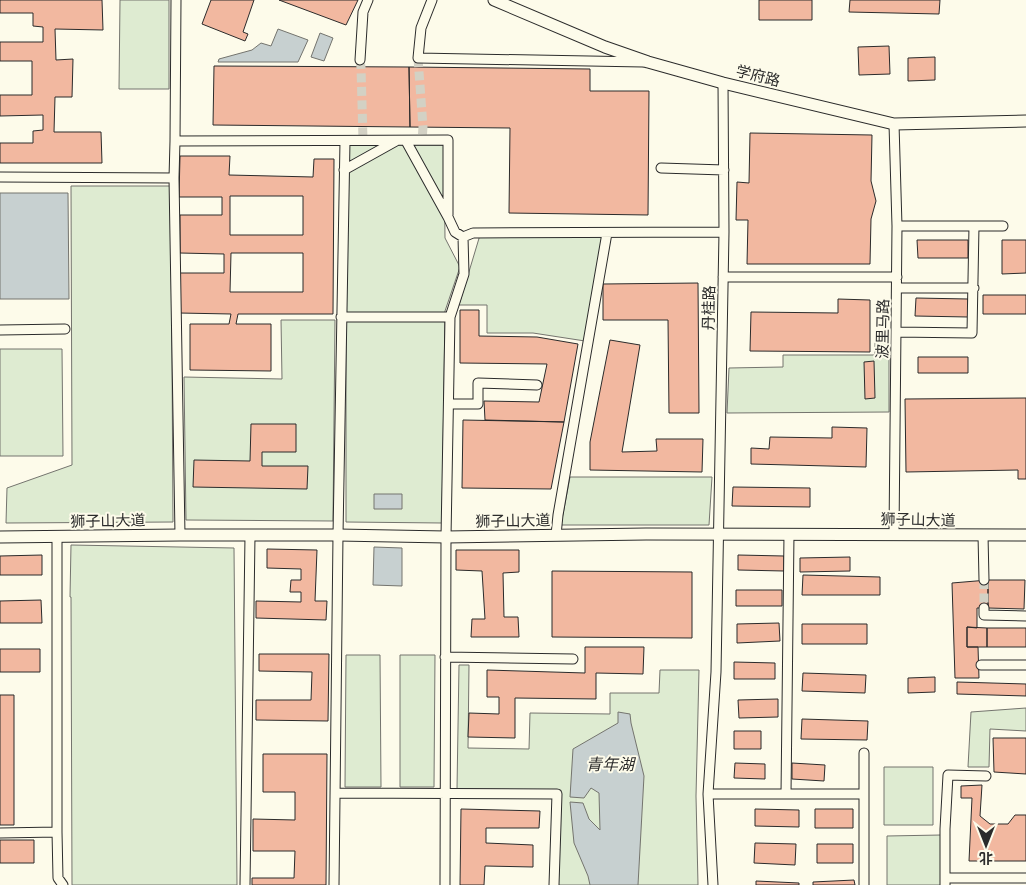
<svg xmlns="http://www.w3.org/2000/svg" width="1026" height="885" viewBox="0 0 1026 885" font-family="'Fira Sans Condensed','Noto Sans SC',sans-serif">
  <rect width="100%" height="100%" fill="#fdfbea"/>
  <path fill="#deebd1" stroke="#74746e" d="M120 0H169V89H119Z
    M348 145H444L445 238 460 267 445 311 442 523 346 522V312Z
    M71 186H171L173 522 6 523 7 488 72 465Z
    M480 235 603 236 585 341 533 333H487V305H459Z
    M281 320H335L333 521 186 520 184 377 282 379Z
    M889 341V412L727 413 729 368 783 367V355H875V342Z
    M0 349H62L63 456H0Z
    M570 477H712L709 525H561Z
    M71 545 234 548 237 885H72L71 597H70Z
    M346 655H380L381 787H345Z
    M400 655H435L434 787H400Z
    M459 665H469L468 748 529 749 530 713 610 714V693H659L660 670H699L696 796 698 885H558L561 790 457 789Z
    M1026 708V731L990 729 989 767H968L971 712Z
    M884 767H933V825H884Z
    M941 835V885H887V836Z"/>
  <path fill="#c7d0d0" stroke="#74746e" d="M278 29 308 40 298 62H218L219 59 252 50 261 43 271 46Z
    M320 33 333 38 324 61 311 57Z
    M0 193H68L69 299H0Z
    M374 494H402V509H374Z
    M374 547 402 548V586L373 585Z
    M618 712 630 714 631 723 644 776 638 885H590L588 876 574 843 570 802 583 803 589 819 600 830 599 793 591 788 584 798 570 797 573 749 618 723Z"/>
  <path fill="#f2b8a0" stroke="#2b2b2b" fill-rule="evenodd" d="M0 0H102L103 30 55 29 56 60 73 59 72 97H55L54 132H101L102 163H0V143H33V131L43 130V115L0 116V95H32V61H0V42H43V27L33 26V13H0Z
    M211 0H254L243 32 248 34 245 41 202 24Z
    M279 0H358L346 25Z
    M759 0H812V20H759Z
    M850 0H940L939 14 849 12Z
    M889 46 890 74 859 75 858 47Z
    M935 57V80L908 81V58Z
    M214 66 409 67 410 127 213 125Z
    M409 67 590 69V91H649L648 215 509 213 510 128 410 127Z
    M750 133 872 135 871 181 876 201 871 219 870 264H747L748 220H736L737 182 749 183Z
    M180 156H230L229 175 313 177 314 159H334L333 314H238L236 324H271V371L190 370V324H229L231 314 179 313V273H224V254L180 253V215H222V197H179ZM230 196H303V235H230ZM231 253H303V292H230Z
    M917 240H968V258H918Z
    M1002 240H1026V273L1002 274Z
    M698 283 699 413H669L668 320H603V284Z
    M983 295H1026V314H983Z
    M916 298 968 299V317L915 316Z
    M838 299 870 300V352L750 351 751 312 838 313Z
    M460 310H479V336L537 337 578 344 564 422 485 420 484 401 539 402 547 364 460 363Z
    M610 340 640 345 622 452 657 451 656 439H703L702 472 590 470V442Z
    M918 357H968V373H918Z
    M874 361 875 398 865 399 864 362Z
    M1026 398V479H1018V470L906 472 905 399Z
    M463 420 564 422 551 489 462 488Z
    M251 424H296V452H262V466H308L307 489 193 487 194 460 250 461Z
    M832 427 867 428 866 467 751 464V448L769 449 770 437 832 438Z
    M733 487 810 488V507L732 506Z
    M267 549 317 550 315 601H327L326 620 256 618V601L301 602V592H290L291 580H301V569L267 568Z
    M456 550H519V572L503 573 504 617H518L519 637H471L472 619H485L482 571 456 570Z
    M42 555V575H0V556Z
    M738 555 784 556V571L738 570Z
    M850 557V571L800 572V558Z
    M552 571 692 572V638L552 637Z
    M803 575 880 577V595H802Z
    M988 580H1025L1024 609 988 608Z
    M988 580V608H977V628L967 627V647H978L979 678H955L952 583Z
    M736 590H782V606H736Z
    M41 600 42 623H0V601Z
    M779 623 780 641 737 643V624Z
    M802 624H867V644H802Z
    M967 627 987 628V647H967Z
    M987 628H1026V647H987Z
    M585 647H644L643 674 596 673V699L515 698V738L468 737 469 713 499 714V697H487V670L585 673Z
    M0 649H40V672H0Z
    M259 654H329L328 721 256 720V700H311L312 672 259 671Z
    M734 662 775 663V679H734Z
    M803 673 866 675 865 693 802 691Z
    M935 677V692L908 693V678Z
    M957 682 1026 684V696L957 694Z
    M0 695H14V825H0Z
    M778 699V717L739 718 738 700Z
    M802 719 868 721 867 740 801 739Z
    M734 731H761V749H734Z
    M993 738H1026V774L994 772Z
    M263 754H327L326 885H252V878H294L295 851H253V819L295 820V792H263Z
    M735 763 765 764V779L734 778Z
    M792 763 825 765 824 781 792 779Z
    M982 785 980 816 990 824H1008L1015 815H1026V861H969L972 798H961V786Z
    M461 809 540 811 539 828H486V843L533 845V867L485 866 484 885H460Z
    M755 809 799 810V827L755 826Z
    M815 809H853V828H815Z
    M0 840H34V863H0Z
    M755 843 796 844 795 865 754 863Z
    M817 844H853V863H817Z
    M854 880 855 885H813V882Z
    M756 881 799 883V885H756Z"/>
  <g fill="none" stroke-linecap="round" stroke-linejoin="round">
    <path stroke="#d3d1c4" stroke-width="9" stroke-dasharray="9 4.5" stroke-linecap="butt" d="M418 58 423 127 422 141
      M360 60 361 67 363 140
      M984 580V608"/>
    <defs>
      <path id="minor" d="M176 0 175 141 174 178 180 535
        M432 0 421 28 418 58 643 62
        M360 60 363 12 368 0
        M894 124 897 226 894 534
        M175 141 448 140V215
        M406 141 448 217 455 232 463 237 473 233 724 232
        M661 168 724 170
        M344 170 396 141
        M0 177 174 178
        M897 226H1003
        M723 277H897
        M897 288H974
        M341 317H450
        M0 330 65 329
        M896 332 972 333 974 226
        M449 404H478V383L537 385
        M556 535 558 515 607 233
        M983 535 984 580
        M57 536V832L58 878 63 885
        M984 608V615L1026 616
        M445 657 573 659
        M981 665H1026
        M864 753V794
        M335 793 557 794 554 885
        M708 794H864V885
        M786 794 789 534
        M0 833 57 832
        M945 878H1026
        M245 885 250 536
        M334 885 338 535 345 141
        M445 885 446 537 450 317 464 274 463 237
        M713 885 708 794 716 672 724 232 723 83
        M945 885V829L948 775 986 776"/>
      <path id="tertiary" d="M494 0 605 47 648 62 723 83 894 124 1026 121
        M0 537 180 535H338L446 537 646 534 1026 535"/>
    </defs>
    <use href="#minor" stroke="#2b2b2b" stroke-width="11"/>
    <use href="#tertiary" stroke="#2b2b2b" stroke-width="13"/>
    <use href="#minor" stroke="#fdfbea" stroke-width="9"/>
    <use href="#tertiary" stroke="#fdfbea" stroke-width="11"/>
  </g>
  <g text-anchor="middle" stroke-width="4" stroke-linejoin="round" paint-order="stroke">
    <g font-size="15" fill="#2b2b2b" stroke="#fdfbea">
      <text transform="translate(758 76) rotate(14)" y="5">学府路</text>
      <text transform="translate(709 308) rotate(-89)" y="5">丹桂路</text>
      <text transform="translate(883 329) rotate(-89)" y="5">波里马路</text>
      <text transform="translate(918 520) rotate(1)" y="5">狮子山大道</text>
      <text transform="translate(108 521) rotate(-1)" y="5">狮子山大道</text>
      <text transform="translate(513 521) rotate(-1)" y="5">狮子山大道</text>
    </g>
    <g font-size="16" font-style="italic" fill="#2b2b2b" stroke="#fdfbea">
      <text x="610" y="770">青年湖</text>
    </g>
  </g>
  <g transform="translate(986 845) rotate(180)" stroke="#fdfbea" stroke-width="4" paint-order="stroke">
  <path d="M0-4L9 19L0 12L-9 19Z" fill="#2b2b2b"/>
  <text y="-8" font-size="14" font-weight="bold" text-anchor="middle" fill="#2b2b2b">北</text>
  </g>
</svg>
